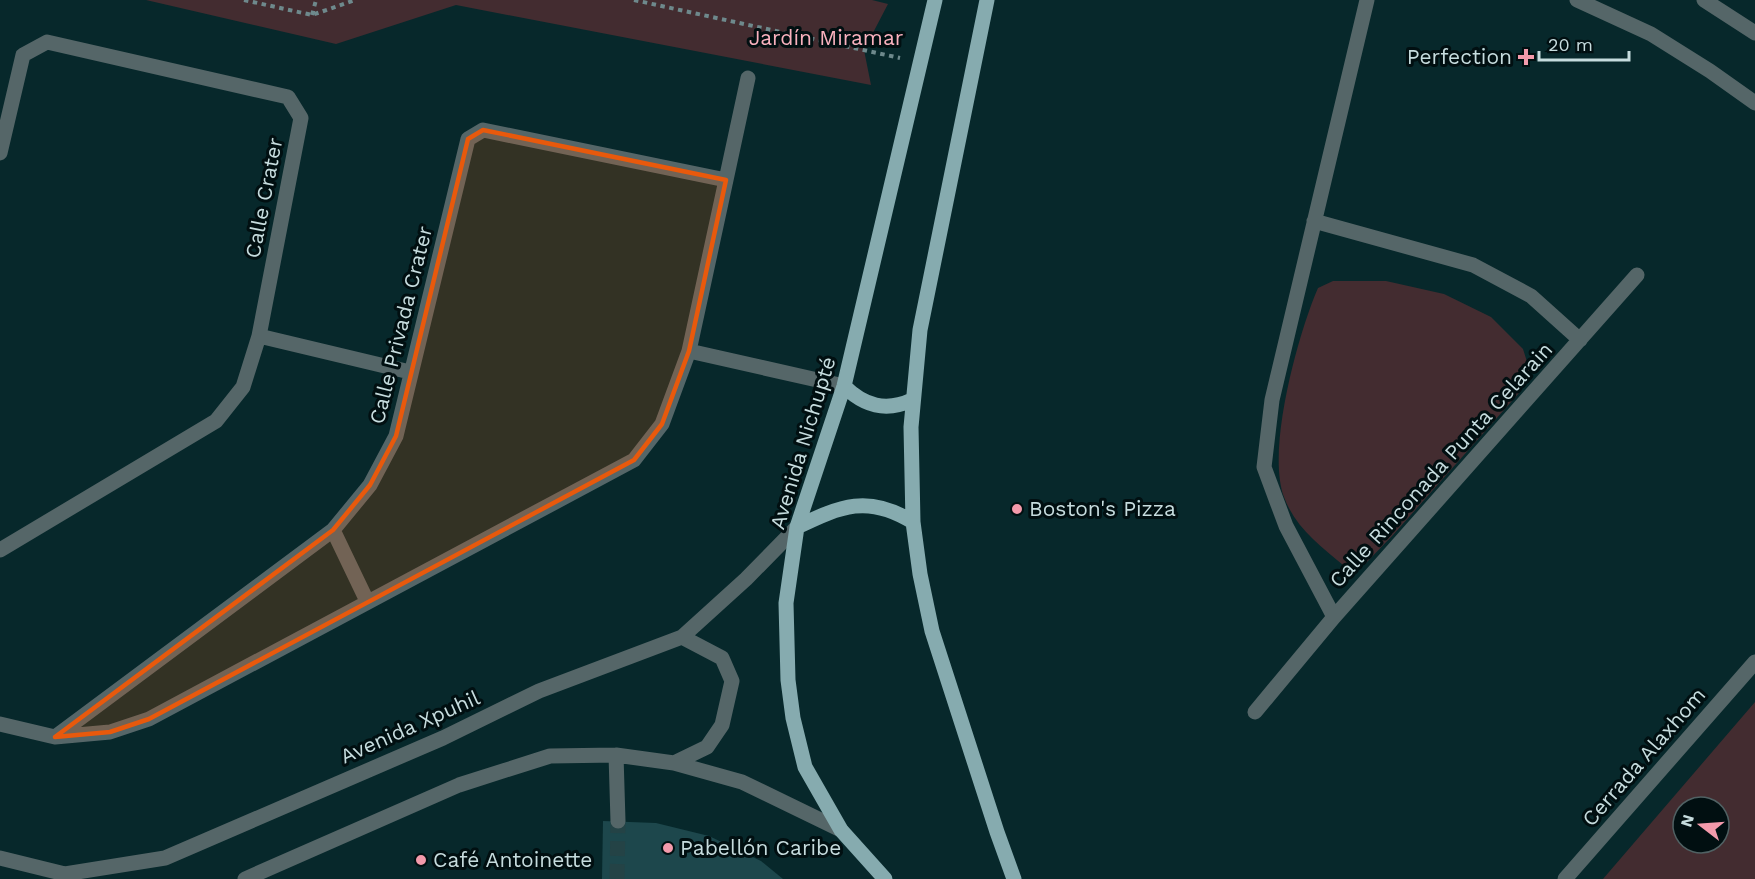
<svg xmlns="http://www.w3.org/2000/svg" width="1755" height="879" viewBox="0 0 1755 879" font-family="'Work Sans',sans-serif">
  <rect width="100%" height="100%" fill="#07282b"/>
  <path fill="#432c30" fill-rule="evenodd" d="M146 0H872L888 4 864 50 871 85 456 5 336 44Z
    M1333 281H1386L1444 294 1491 317 1523 349 1530 371 1519 393 1393 535 1365 564 1343 565C1319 545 1295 527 1284 497 1266 450 1298 334 1318 288Z
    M1755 702V879H1603ZM1683 807H1719V843H1683Z"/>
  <path fill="#1d474c" d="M603 821 656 823 709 836 761 861 783 879H602Z"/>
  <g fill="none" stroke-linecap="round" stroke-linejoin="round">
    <path stroke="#244346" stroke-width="15" stroke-dasharray="15 8" stroke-linecap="butt" d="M617 879 618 821"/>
    <path stroke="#6e898c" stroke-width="4" stroke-dasharray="4.5 4.5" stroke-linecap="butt" d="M244 0 312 15 355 0
      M634 0 900 58
      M312 15 316 0"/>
    <path stroke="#556668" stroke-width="15" d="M1577 0 1651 34 1710 71 1755 103
      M1704 0 1755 33
      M483 130 726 180 689 351 662 424 634 460 149 719 110 732 55 737 333 530 370 485 396 436 468 139Z
      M0 153 23 55 47 42 288 97 301 118 259 336 243 387 216 421 0 550
      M726 180 748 78
      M1314 221 1473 265 1531 296 1580 340
      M259 336 410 372
      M689 351 844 386
      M333 530 367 601
      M1334 617 1286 526 1264 467 1272 400 1367 0
      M1255 712 1334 617 1637 275
      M0 724 55 737
      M616 755 618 821
      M674 763 707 747 722 725 732 681 722 658 682 637
      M0 858 65 874 165 858 443 738 539 691 682 637 746 579 797 527
      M245 879 459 785 550 756 616 755 674 763 742 782 841 830
      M1565 879 1755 662"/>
    <path stroke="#86abaf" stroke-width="15" d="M987 0 920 330 911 427 913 522 920 574 932 631 997 832 1014 879
      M844 386C864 406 886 412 912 400
      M797 527C841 506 868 494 913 522
      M885 879 841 830 805 767 793 718 788 680 786 603 797 527 844 386 935 0"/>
  </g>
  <path fill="#e8590c" fill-opacity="0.2" stroke="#e8590c" stroke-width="4.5" stroke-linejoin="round" d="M483 130 726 180 689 351 662 424 634 460 149 719 110 732 55 737 333 530 370 485 396 436 468 139Z"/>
  <g fill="#f39aab" stroke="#010f11" stroke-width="2">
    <path d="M1523 48h6v6h6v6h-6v6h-6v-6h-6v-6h6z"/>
    <circle cx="1017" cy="509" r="6"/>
    <circle cx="668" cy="848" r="6"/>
    <circle cx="421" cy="860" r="6"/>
  </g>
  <g text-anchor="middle" stroke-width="6" stroke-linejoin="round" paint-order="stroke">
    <g font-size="21" fill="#f9b1be" stroke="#010f11">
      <text x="826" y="45">Jardín Miramar</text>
    </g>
    <g font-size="21" fill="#c6dcde" stroke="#010f11" text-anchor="start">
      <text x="1512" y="64" text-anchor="end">Perfection</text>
      <text x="1029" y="516">Boston's Pizza</text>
      <text x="680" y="855">Pabellón Caribe</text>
      <text x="433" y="867">Café Antoinette</text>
    </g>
    <g font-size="21" fill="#c6dcde" stroke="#010f11">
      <text transform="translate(264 198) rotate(-79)" y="7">Calle Crater</text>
      <text transform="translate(401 325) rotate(-76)" y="7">Calle Privada Crater</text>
      <text transform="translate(803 443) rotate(-73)" y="7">Avenida Nichupté</text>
      <text transform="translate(1441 465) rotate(-48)" y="7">Calle Rinconada Punta Celarain</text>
      <text transform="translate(410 727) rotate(-24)" y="7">Avenida Xpuhil</text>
      <text transform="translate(1644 757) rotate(-49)" y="7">Cerrada Alaxhom</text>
    </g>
  </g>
  <g transform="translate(1701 825) rotate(287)"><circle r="28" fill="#010f11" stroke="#506163" stroke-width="1.5"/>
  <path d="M0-4.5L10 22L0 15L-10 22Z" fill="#f39aab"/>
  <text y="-9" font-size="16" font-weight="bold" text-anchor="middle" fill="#c6dcde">N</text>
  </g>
  <path d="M1539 51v9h90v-9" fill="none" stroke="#c6dcde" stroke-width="3"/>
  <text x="1548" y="51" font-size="18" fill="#c6dcde" stroke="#010f11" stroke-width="4.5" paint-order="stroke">20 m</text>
</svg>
